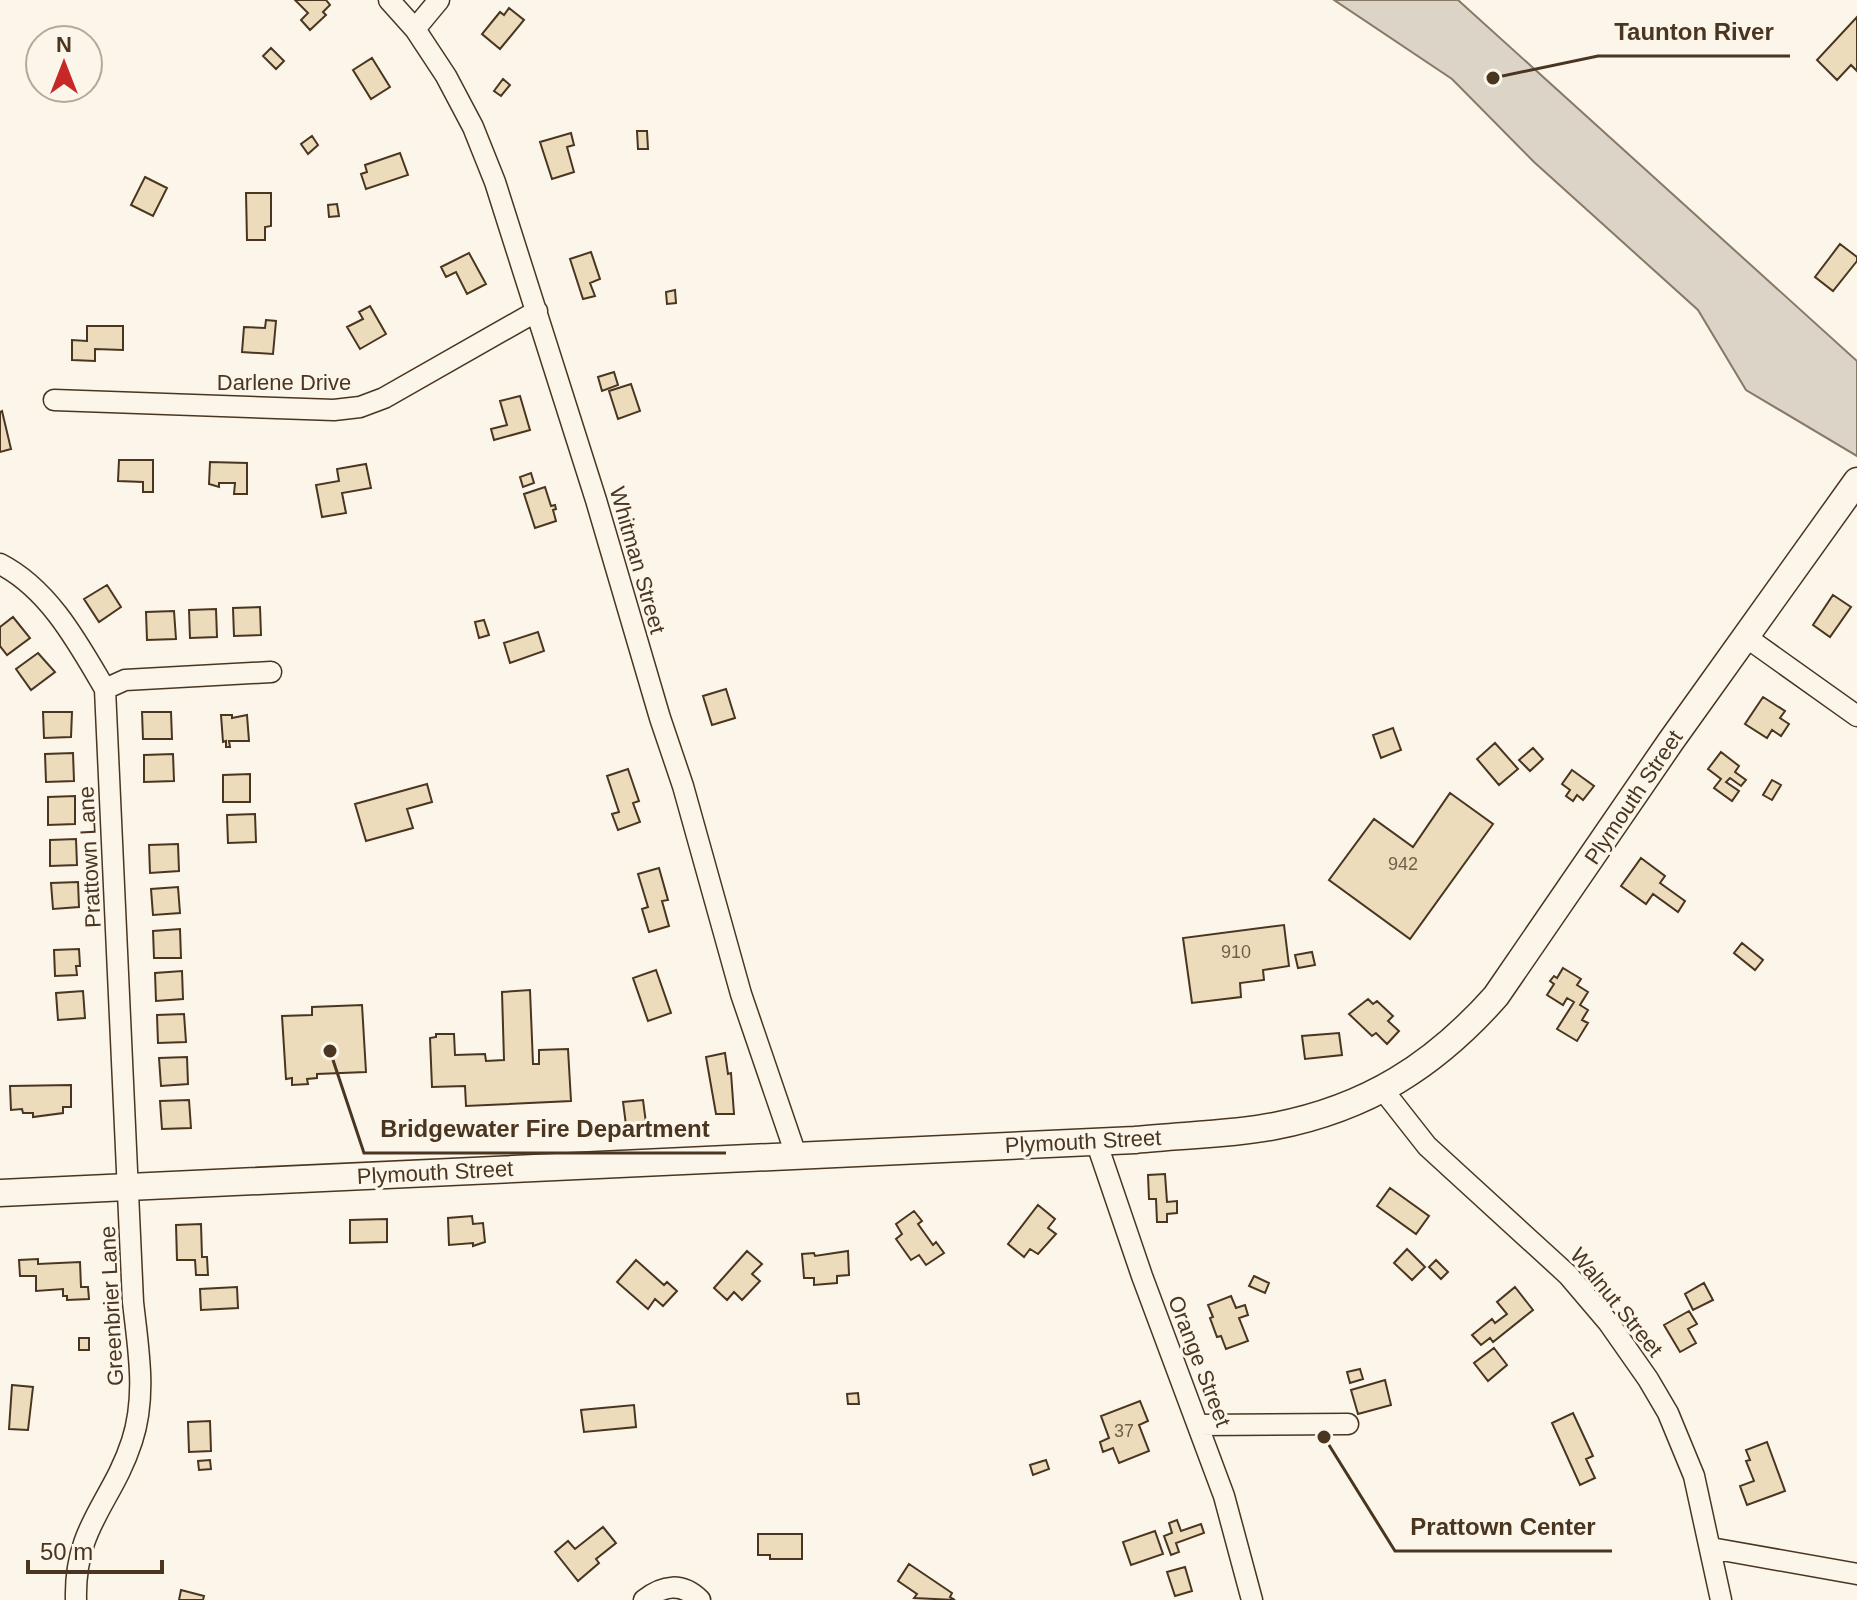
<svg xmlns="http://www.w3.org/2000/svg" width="1857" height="1600" viewBox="0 0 1857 1600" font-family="Arial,sans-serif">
  <rect width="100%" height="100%" fill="#fbf6e9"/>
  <path fill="#dcd4c6" stroke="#887966" stroke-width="2" d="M1334 0H1458L1857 361V456L1746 390 1698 310 1534 162 1452 79Z"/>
  <path fill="#ecdcbc" stroke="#4a3520" stroke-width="2" d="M295 0H326L330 5 323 12 326 15 310 30 301 20 308 13Z
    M509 8 524 20 500 49 482 34 500 12 504 15Z
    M1857 17V71L1851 65 1837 80 1817 60Z
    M271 48 284 61 276 69 263 56Z
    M372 58 390 87 371 99 353 70Z
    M503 79 510 85 501 96 494 91Z
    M637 131H647L648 149H638Z
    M571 133 574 145 567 147 574 172 552 179 540 142Z
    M312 136 318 145 308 154 301 144Z
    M400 153 408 175 366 189 361 174 367 172 365 165Z
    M145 177 167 188 153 216 131 205Z
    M246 193H271V226L265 227V240H247Z
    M337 204 339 216 329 217 328 205Z
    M1840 244 1857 257V261L1833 291 1815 277Z
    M591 252 600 279 590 283 595 296 583 299 570 259Z
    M469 253 486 284 467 294 456 272 446 277 441 267Z
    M675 290 676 303 667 304 666 292Z
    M370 306 386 334 360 349 347 327 363 319 359 312Z
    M266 320 276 321 273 354 242 352 244 327 265 328Z
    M87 326H123V350L95 349V361L72 360V340L87 341Z
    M614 372 618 385 602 391 598 377Z
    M631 384 640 411 618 419 609 391Z
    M520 396 530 430 494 440 491 429 507 425 500 401Z
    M2 411 11 449 0 452V412Z
    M119 460H153V492H143V482L118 481Z
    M210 462 247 463V494H234L235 483H219V487L209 484Z
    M366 464 371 488 342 493 346 513 322 517 316 485 339 481 337 469Z
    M531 473 534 483 523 487 520 477Z
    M545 487 551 506 555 505 556 509 553 510 556 521 535 528 524 494Z
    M107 585 121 607 99 622 84 599Z
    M1833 595 1851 607 1830 637 1813 625Z
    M260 607 261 635 234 636 233 608Z
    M216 609 217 637 190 638 189 610Z
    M174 611 176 639 147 640 146 612Z
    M13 617 30 638 7 655 0 646V627Z
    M484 620 489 635 479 638 475 622Z
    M538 632 544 651 510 663 504 643Z
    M38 653 55 672 31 690 16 669Z
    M726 689 735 718 712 725 703 696Z
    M1763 697 1785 711 1780 718 1789 724 1781 736 1772 730 1767 738 1745 724Z
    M43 712H72L71 737 44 738Z
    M142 712H171L172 739H143Z
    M221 715H232V718L247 715 249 741H229L230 747H226V741L223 742Z
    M1393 728 1401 750 1381 758 1373 735Z
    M1495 743 1518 769 1499 785 1477 759Z
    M1533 748 1543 759 1530 771 1519 760Z
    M1721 752 1739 766 1735 772 1746 780 1741 786 1730 778 1726 782 1739 791 1732 801 1714 788 1721 779 1708 769Z
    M73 753 74 781 46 782 45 754Z
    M173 754 174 781 144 782V755Z
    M628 769 639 801 633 803 640 822 618 830 612 814 619 812 607 776Z
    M1572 770 1594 786 1583 800 1577 795 1573 801 1566 796 1570 790 1562 784Z
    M250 774V802H223V775Z
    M1772 780 1781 785 1772 800 1763 795Z
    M427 784 432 802 407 809 413 828 366 841 355 804Z
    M1450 793 1493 824 1410 939 1329 880 1374 819 1413 847Z
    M75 796V824L48 825V797Z
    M255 814 256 842 228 843 227 815Z
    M76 839 77 865 50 866V840Z
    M178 844 179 871 150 873 149 845Z
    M1641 858 1665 876 1660 883 1685 901 1678 912 1653 894 1646 904 1621 886Z
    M659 868 668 900 662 901 669 926 649 932 642 909 648 907 638 874Z
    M78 882 79 907 53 909 51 883Z
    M178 887 180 913 153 915 151 889Z
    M1284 925 1289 966 1263 970 1264 980 1240 983 1241 997 1192 1003 1183 938Z
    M180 929 181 958H154L153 931Z
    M1742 943 1763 960 1755 970 1734 953Z
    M79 949 80 966H76L77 975 55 976 54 950Z
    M1312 952 1315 965 1298 968 1295 955Z
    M1563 968 1581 979 1577 985 1588 992 1580 1005 1588 1010 1582 1020 1588 1023 1577 1041 1557 1029 1574 1002 1567 998 1563 1005 1547 995 1554 984 1550 981 1554 976 1557 978Z
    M656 970 671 1013 648 1021 633 978Z
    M182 971 183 999 156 1001 155 973Z
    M530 990 533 1064H539V1050L568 1049 571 1101 466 1106 465 1086 432 1087 430 1038 436 1037V1034H454L455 1055 485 1054 486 1061 504 1060 502 992Z
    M83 991 85 1018 58 1020 56 993Z
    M1368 999 1373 1004 1377 1001 1393 1016 1388 1021 1399 1031 1387 1044 1376 1033 1372 1036 1349 1014Z
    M362 1005 366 1072 317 1074V1078L307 1079 308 1084 292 1085V1078L286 1079 282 1016 312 1015V1007Z
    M184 1014 186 1042 158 1043 157 1015Z
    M1339 1033 1342 1055 1305 1059 1302 1036Z
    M725 1053 728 1074 731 1073 734 1114H716L706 1057Z
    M187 1057 188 1084 161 1086 159 1058Z
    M71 1085V1107H63V1113L33 1117V1113H23L22 1109 11 1110 10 1086Z
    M189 1100 191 1128 162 1129 160 1101Z
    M643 1100 646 1123 626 1125 623 1102Z
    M1165 1174 1167 1202 1177 1201V1213L1167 1214V1222H1157L1156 1199H1149L1148 1175Z
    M1390 1188 1429 1216 1416 1234 1377 1206Z
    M1038 1205 1055 1219 1048 1228 1056 1234 1038 1254 1030 1249 1024 1257 1008 1244Z
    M914 1211 922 1221 918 1224 933 1245 936 1242 944 1253 926 1265 919 1255 911 1260 896 1239 902 1234 896 1224Z
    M472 1216 473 1224 483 1223 485 1242 473 1246V1243L449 1245 448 1218Z
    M387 1219V1242L350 1243V1220Z
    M201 1224 202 1257H207L208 1275H196L195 1260H177L176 1225Z
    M1407 1249 1425 1267 1412 1280 1394 1263Z
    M747 1251 762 1264 752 1274 760 1281 742 1300 734 1292 727 1300 714 1288Z
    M848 1251 849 1275 837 1276V1283L814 1285V1278H804L802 1254 814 1253 815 1256Z
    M38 1259V1264L80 1262 81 1287H88L89 1299 67 1300V1296H63V1289L36 1291V1276H20L19 1260Z
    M636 1260 664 1285 667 1282 677 1291 663 1306 655 1299 648 1309 617 1282Z
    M1436 1260 1448 1272 1441 1279 1429 1267Z
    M1254 1276 1269 1283 1265 1293 1249 1286Z
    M1704 1283 1713 1300 1693 1310 1685 1294Z
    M237 1287 238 1308 201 1310 200 1289Z
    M1515 1287 1533 1310 1493 1342 1490 1338 1481 1345 1472 1335 1492 1319 1495 1323 1507 1314 1497 1302Z
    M1231 1296 1236 1308 1245 1305 1248 1315 1239 1318 1248 1341 1226 1349 1221 1336 1217 1337 1210 1318 1213 1317 1208 1305Z
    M1689 1311 1697 1324 1688 1329 1696 1343 1680 1352 1664 1325Z
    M79 1338H89V1350H79Z
    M1494 1348 1507 1365 1488 1381 1474 1363Z
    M1360 1369 1363 1379 1350 1383 1347 1372Z
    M1385 1380 1391 1405 1358 1414 1351 1390Z
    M12 1385 33 1387 28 1430 9 1429Z
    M858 1393 859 1404H848L847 1394Z
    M1140 1401 1148 1421 1139 1425 1149 1451 1119 1463 1113 1448 1103 1452 1100 1442 1109 1438 1101 1416Z
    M634 1405 636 1427 584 1432 581 1410Z
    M1573 1413 1593 1456 1586 1459 1595 1478 1580 1485 1552 1423Z
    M210 1421 211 1451 189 1452 188 1422Z
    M1767 1442 1785 1491 1747 1505 1740 1486 1754 1481 1746 1461 1750 1460 1746 1450Z
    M210 1460 211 1469 199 1470 198 1461Z
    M1046 1460 1049 1469 1033 1475 1030 1465Z
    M1177 1520 1181 1531 1201 1524 1204 1533 1176 1543 1179 1552 1171 1555 1164 1536 1172 1533 1169 1523Z
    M603 1527 616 1543 596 1559 599 1563 578 1581 555 1552 568 1541 575 1549Z
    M1155 1531 1163 1554 1131 1565 1123 1542Z
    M758 1534H802V1559H770V1555H758Z
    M909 1564 952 1593 950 1597 955 1600 914 1598 917 1594 898 1581Z
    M1185 1567 1192 1591 1175 1596 1167 1572Z
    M181 1590 204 1596 203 1600H179Z"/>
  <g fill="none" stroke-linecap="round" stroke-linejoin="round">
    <defs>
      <path id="minor" d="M389 0 415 29 446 76 473 127 495 182 596 500 660 718 683 786 741 994 796 1155
        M415 29 439 0
        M54 400 334 410 360 407 384 398 537 311
        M0 564C49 589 78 643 105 689L133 1302C138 1348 147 1395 132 1441 112 1503 74 1526 76 1600
        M1746 637 1857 716
        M105 689 125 680 271 672
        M1383 1090 1427 1146 1568 1275 1608 1322 1648 1379 1668 1413 1694 1476 1721 1600
        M1096 1141 1142 1276 1224 1496 1252 1600
        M1198 1425 1348 1424
        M1711 1548 1857 1574
        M644 1600C663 1585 682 1582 700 1600"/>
      <path id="major" d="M0 1193 1135 1140C1181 1135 1230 1135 1275 1126 1367 1108 1434 1066 1496 996L1671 741 1857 481"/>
    </defs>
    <use href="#minor" stroke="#4a3520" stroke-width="23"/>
    <use href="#major" stroke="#4a3520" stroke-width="29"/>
    <use href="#minor" stroke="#fbf6e9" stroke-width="20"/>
    <use href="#major" stroke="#fbf6e9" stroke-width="26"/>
  </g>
  <g text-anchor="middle" stroke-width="6" stroke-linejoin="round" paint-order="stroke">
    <g font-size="18" fill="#725f47">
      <text x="1403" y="870">942</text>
      <text x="1236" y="958">910</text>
      <text x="1124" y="1437">37</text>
    </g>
    <g font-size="22" fill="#4a3520" stroke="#fbf6e9">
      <text x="284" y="390">Darlene Drive</text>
      <text transform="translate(638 560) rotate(74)" y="8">Whitman Street</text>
      <text transform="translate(1633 797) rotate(-56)" y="8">Plymouth Street</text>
      <text transform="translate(89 857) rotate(-93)" y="8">Prattown Lane</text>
      <text transform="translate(1083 1141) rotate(-3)" y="8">Plymouth Street</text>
      <text transform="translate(435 1172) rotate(-3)" y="8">Plymouth Street</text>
      <text transform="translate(1617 1302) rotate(51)" y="8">Walnut Street</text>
      <text transform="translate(111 1306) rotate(-93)" y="8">Greenbrier Lane</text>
      <text transform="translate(1200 1361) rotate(69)" y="8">Orange Street</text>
    </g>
  </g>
  <path fill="none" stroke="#4a3520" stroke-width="3" d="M1493 78L1598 56H1790M330 1051L364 1153H726M1324 1437L1395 1551H1612"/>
  <g fill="#4a3520" stroke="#fbf6e9" stroke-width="3">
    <circle cx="1493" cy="78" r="8"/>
    <circle cx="330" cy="1051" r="8"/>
    <circle cx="1324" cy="1437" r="8"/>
  </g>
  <g font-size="24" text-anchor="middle" font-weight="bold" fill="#4a3520" stroke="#fbf6e9" stroke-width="6" stroke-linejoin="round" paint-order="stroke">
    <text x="1694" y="40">Taunton River</text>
    <text x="545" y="1137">Bridgewater Fire Department</text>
    <text x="1503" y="1535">Prattown Center</text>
  </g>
  <g transform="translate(64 64)"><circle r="38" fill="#fbf6e9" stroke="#b4a999" stroke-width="2"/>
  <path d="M0-6L14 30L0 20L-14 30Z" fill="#c62828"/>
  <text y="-12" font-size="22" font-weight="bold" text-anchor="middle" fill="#4a3520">N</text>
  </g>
  <path d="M28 1560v12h134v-12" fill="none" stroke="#4a3520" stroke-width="4"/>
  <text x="40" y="1560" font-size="24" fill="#4a3520" stroke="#fbf6e9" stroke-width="6" paint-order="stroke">50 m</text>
</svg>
